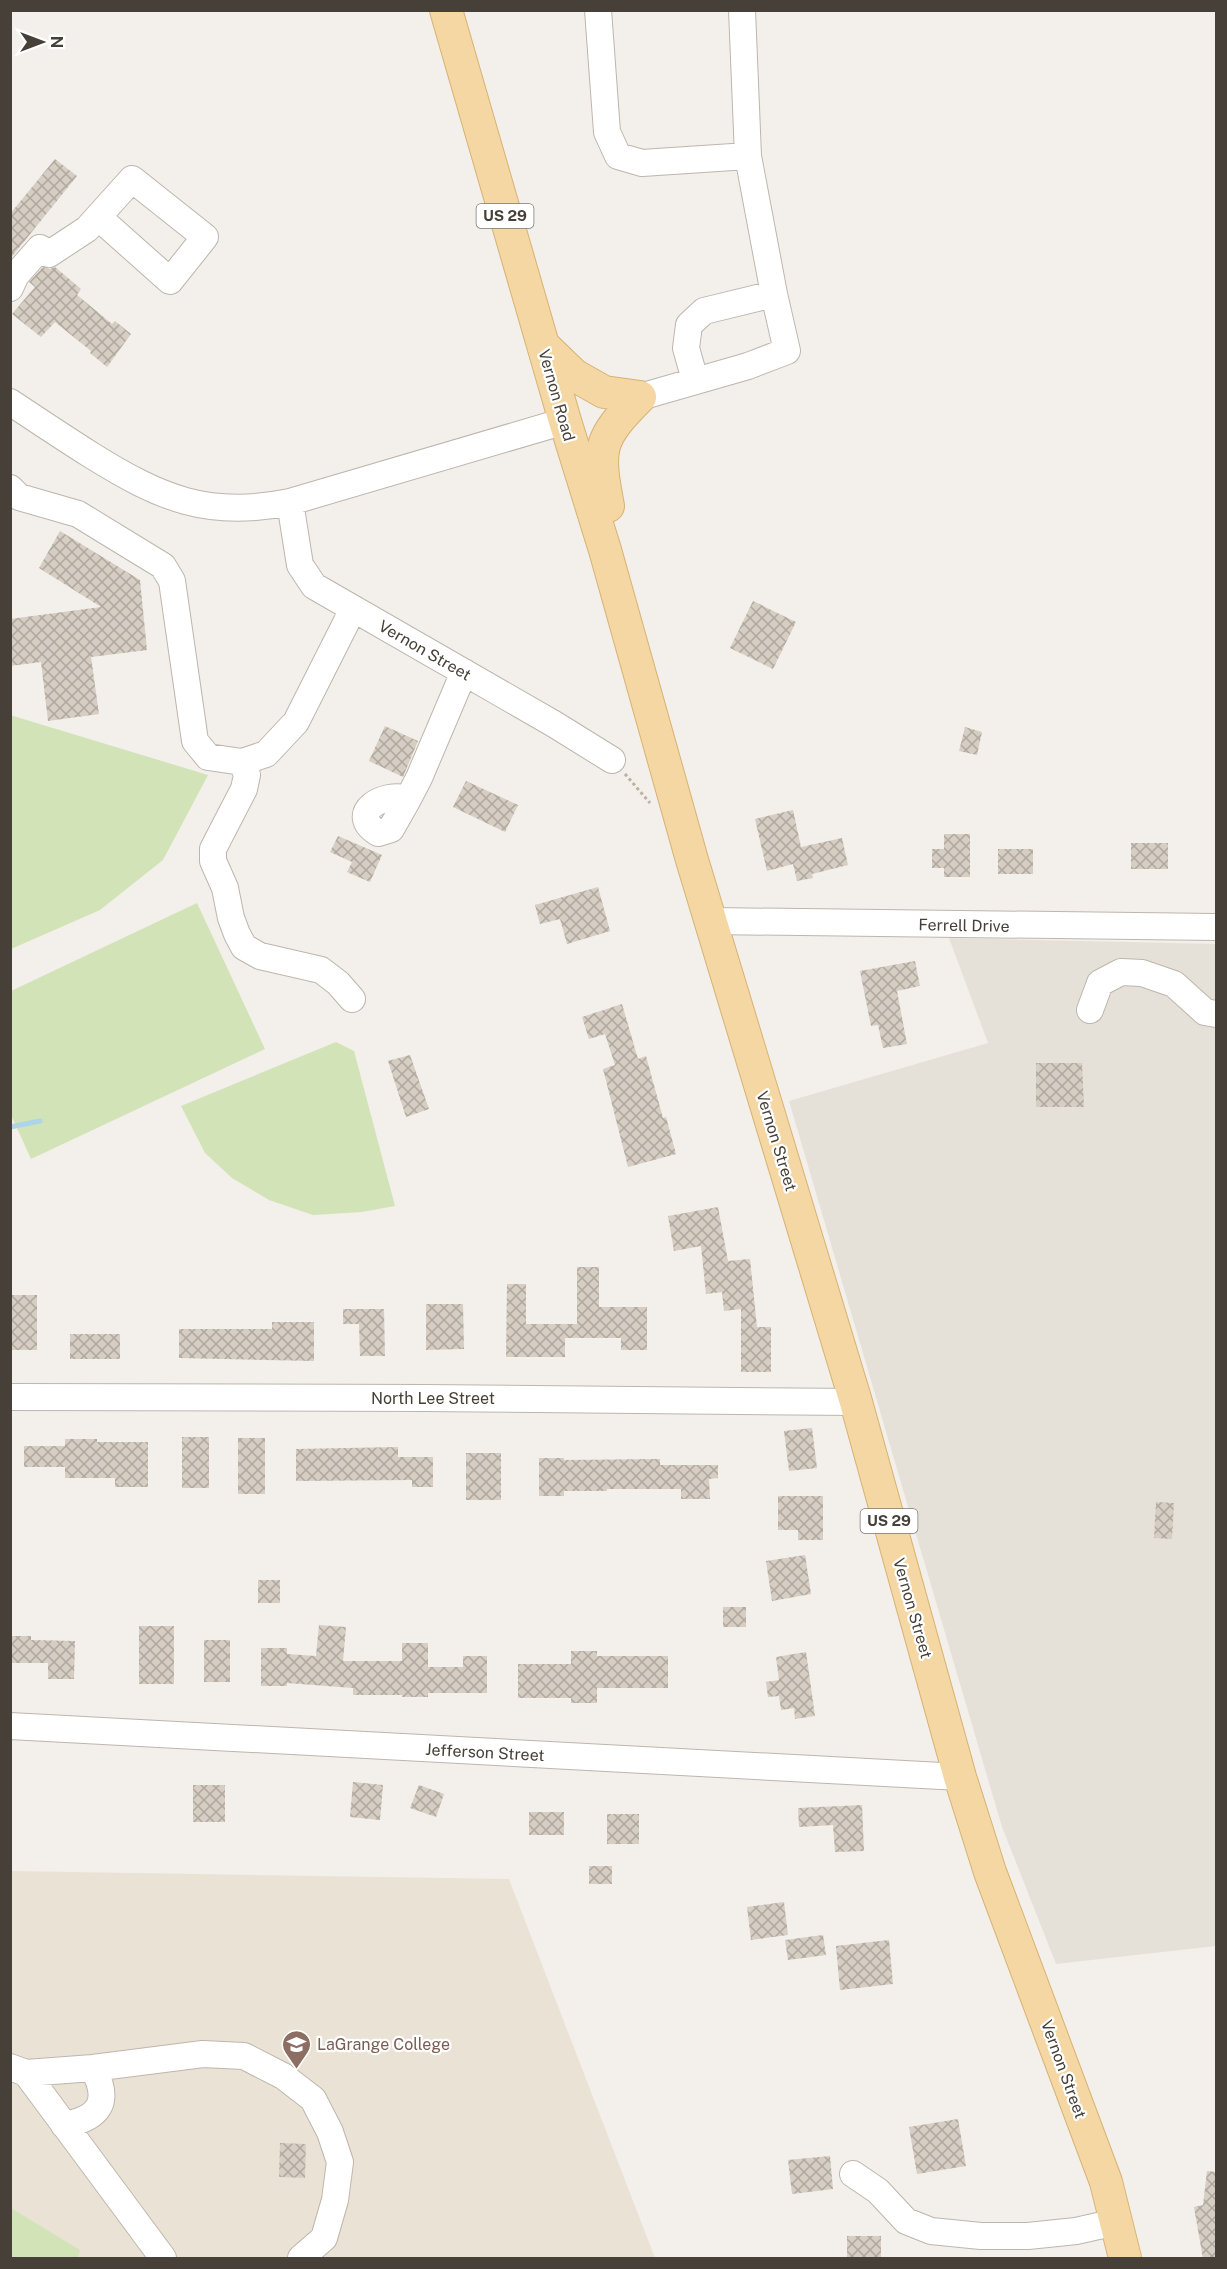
<svg xmlns="http://www.w3.org/2000/svg" width="1227" height="2269" viewBox="0 0 1227 2269" font-family="'Public Sans',sans-serif">
  <defs>
    <pattern id="building-cross-hatch" width="8" height="8" patternUnits="userSpaceOnUse" patternTransform="scale(1.5)"><rect width="8" height="8" fill="#d6cdc3"/><path d="M0 0l8 8M0 8l8-8" fill="none" stroke="#afa89f"/></pattern>
  </defs>
  <rect width="100%" height="100%" fill="#f3efea"/>
  <path fill="#e6e1d8" d="M949 938 1216 944V1946L1056 1964 1002 1827 789 1101 988 1043Z"/>
  <path fill="#eae3d5" d="M11 1871 509 1879 655 2258H11Z"/>
  <path fill="#d2e3b7" d="M10 715 208 775 163 860 100 910 11 949Z
    M197 903 265 1049 31 1159 11 1115V991Z
    M336 1042 354 1051 395 1206 362 1212 313 1215 269 1200 232 1178 205 1153 181 1106Z
    M11 2208 80 2250 78 2258H11Z"/>
  <g fill="none" stroke-linecap="round" stroke-linejoin="round">
    <path stroke="#add4e9" stroke-width="5" d="M10 1127 40 1121"/>
  </g>
  <path fill="url(#building-cross-hatch)" d="M55 159 77 176 10 259V214Z
    M43 267 50 269 55 267 81 289 77 295 112 324 115 321 131 334 107 367 90 353 91 351 55 322 41 337 12 314 35 287 29 282Z
    M60 531 140 580 147 650 91 657 99 714 48 721 41 662 10 666V619L101 607 39 568Z
    M753 601 796 622 773 669 730 648Z
    M385 726 418 741 403 777 369 761Z
    M965 727 982 732 977 755 959 751Z
    M466 781 518 805 505 832 453 807Z
    M793 810 801 847 842 838 848 865 812 874 813 878 797 881 793 864 767 871 755 819Z
    M944 834H970V877H944V868H932V849H944Z
    M338 836 382 855 370 882 347 872 352 862 330 852Z
    M1131 843H1168V869H1131Z
    M998 849H1033V874H998Z
    M598 887 610 931 567 944 560 919 540 924 535 905Z
    M915 961 920 986 897 991 907 1044 883 1048 878 1025 871 1026 860 971Z
    M622 1004 638 1059 646 1056 663 1118 666 1117 676 1154 628 1167 603 1069 615 1065 605 1034 589 1039 582 1017Z
    M410 1055 429 1109 406 1117 388 1061Z
    M1036 1063H1082L1084 1107H1036Z
    M718 1207 728 1261 750 1259 757 1327H771V1372H741V1309L724 1311 722 1292 706 1294 701 1246 674 1251 668 1216Z
    M577 1267H599V1307H647V1350H621V1338H565V1357H506L507 1284H526V1324H577Z
    M12 1295H37V1350H10Z
    M426 1304H463L464 1349 426 1350Z
    M343 1309H384L385 1356H360L359 1324H343Z
    M272 1322H314V1361L179 1358V1329H272Z
    M70 1334H120V1359H70Z
    M812 1428 817 1468 789 1471 784 1431Z
    M182 1437H209V1488H182Z
    M238 1438H265V1494H238Z
    M65 1439H97V1442H148V1487H115V1478H65V1467H24V1446H65Z
    M398 1447V1457H433V1487H412V1480L296 1481V1449Z
    M466 1453H501V1500H466Z
    M539 1458H564V1460L660 1459V1465H718V1478L709 1479 710 1499H681V1489H607V1491H564V1496H539Z
    M778 1496H823V1540H798V1530H778Z
    M1156 1502 1174 1503 1172 1539 1154 1538Z
    M805 1555 811 1594 772 1601 766 1561Z
    M258 1580H280V1603H258Z
    M723 1607H746V1627H723Z
    M319 1625 346 1627 343 1661H402V1643H428V1667H463V1656H487V1693H428V1697H402V1695H353V1688L287 1683V1686H261V1648H287V1654L316 1656Z
    M139 1626H174V1684H139Z
    M10 1636H31V1640L75 1641 74 1679H48V1663H10Z
    M204 1640H230V1682H204Z
    M571 1651H597V1656H668V1688H597V1703H571V1698H518V1664H571Z
    M806 1652 815 1716 795 1719 794 1708 781 1710 779 1696 768 1697 766 1682 779 1680 776 1657Z
    M353 1782 383 1785 380 1820 350 1817Z
    M193 1785H225V1822H193Z
    M419 1785 444 1794 436 1817 410 1808Z
    M862 1805 864 1851 835 1852 833 1825 799 1827 798 1808Z
    M529 1812H564V1835H529Z
    M607 1814H639V1844H607Z
    M589 1866H612V1884H589Z
    M784 1902 788 1935 751 1940 747 1907Z
    M823 1935 826 1955 788 1960 785 1940Z
    M889 1940 893 1984 840 1990 836 1946Z
    M958 2119 966 2166 917 2174 909 2127Z
    M280 2143 306 2144 305 2178 279 2177Z
    M830 2156 833 2189 792 2194 788 2160Z
    M1207 2171 1216 2172V2259H1203L1194 2207 1203 2205Z
    M847 2236H881V2259H847Z"/>
  <g fill="none" stroke-linecap="round" stroke-linejoin="round">
    <defs>
      <path id="minor" d="M598 10 607 132 618 156 642 163 748 156
        M10 288 16 275 40 248 49 254 87 229 132 179 205 237 170 281 98 217
        M695 380 686 348 689 325 704 311 774 294
        M640 397 748 366 787 351 774 294 748 156 742 10
        M10 402C37 420 64 438 91 455 160 498 208 519 290 502L565 421
        M10 488 19 497 78 514 163 566 172 581 195 741 208 757 242 762 266 754 296 722 353 609
        M290 502 300 565 314 586 554 724 612 760
        M242 762 247 775 244 789 213 849V861L225 888 231 918 237 934 244 947 260 956 321 970 338 983 352 999
        M408 799C384 791 346 813 378 833L391 829 408 799 419 778 464 672
        M711 921 1216 927
        M1090 1010 1100 983 1121 972 1142 973 1174 984 1205 1012 1216 1014
        M10 1397 424 1398 856 1402
        M10 1726 960 1777
        M10 2067 26 2073 93 2068 203 2054 244 2056 283 2076 313 2099 330 2132 340 2162 335 2200 324 2238 301 2258
        M26 2073 163 2258
        M64 2125C100 2118 111 2102 93 2068
        M853 2174 878 2191 906 2221 931 2231 981 2236H1028L1076 2231 1116 2222"/>
      <path id="major" d="M446 10 565 421 605 550 692 860 856 1402 960 1777 990 1872 1106 2182 1125 2258
        M544 346 574 375 604 392 640 397
        M608 506C597 448 598 439 640 397"/>
    </defs>
    <use href="#minor" stroke="#bdb6ad" stroke-width="28"/>
    <use href="#major" stroke="#d7b273" stroke-width="34"/>
    <path stroke="#beb1a0" stroke-width="3" stroke-dasharray="3 3" stroke-linecap="butt" d="M625 774 650 803"/>
    <use href="#minor" stroke="#fff" stroke-width="26"/>
    <use href="#major" stroke="#f4d7a2" stroke-width="32"/>
  </g>
  <defs>
    <symbol id="university-pin" viewBox="-11 -11 22 30"><path d="M0 17L-7.5 6A9.5 9.5 0 1 1 7.5 6Z" fill="#8d6e63" stroke="#fff"/><path d="M0-5L7-2L0 1L-7-2ZM-4 1L0 2.5L4 1V4Q0 6-4 4Z" fill="#fff"/></symbol>
  </defs>
  <g fill-rule="evenodd">
    <use href="#university-pin" x="280" y="2028" width="33" height="45"/>
  </g>
  <g text-anchor="middle" stroke-width="4.5" stroke-linejoin="round" paint-order="stroke">
    <g fill="#fff" stroke="#7e7974" stroke-width="1.5">
      <rect x="476.5" y="204" width="57" height="24" rx="4.5"/>
      <rect x="860.5" y="1509" width="57" height="24" rx="4.5"/>
    </g>
    <g font-size="15" font-weight="bold" fill="#464038">
      <text x="505" y="221">US 29</text>
      <text x="889" y="1526">US 29</text>
    </g>
    <g font-size="16" fill="#464038" stroke="#fff">
      <text transform="translate(557 395) rotate(74)" y="6">Vernon Road</text>
      <text transform="translate(425 650) rotate(30)" y="6">Vernon Street</text>
      <text transform="translate(964 925) rotate(1)" y="6">Ferrell Drive</text>
      <text transform="translate(777 1141) rotate(73)" y="6">Vernon Street</text>
      <text x="433" y="1404">North Lee Street</text>
      <text transform="translate(913 1608) rotate(74)" y="6">Vernon Street</text>
      <text transform="translate(485 1752) rotate(3)" y="6">Jefferson Street</text>
      <text transform="translate(1064 2069) rotate(70)" y="6">Vernon Street</text>
    </g>
    <g font-size="16" fill="#785e54" stroke="#fff" text-anchor="start">
      <text x="317" y="2050">LaGrange College</text>
    </g>
  </g>
  <rect width="1227" height="2269" fill="none" stroke="#464038" stroke-width="24"/>
  <g transform="translate(42 42) rotate(90)" stroke="#ffffff" stroke-width="4.5" paint-order="stroke">
  <path d="M0-4.5L10 22L0 15L-10 22Z" fill="#464038"/>
  <text y="-9" font-size="16" font-weight="bold" text-anchor="middle" fill="#464038">N</text>
  </g>
</svg>
